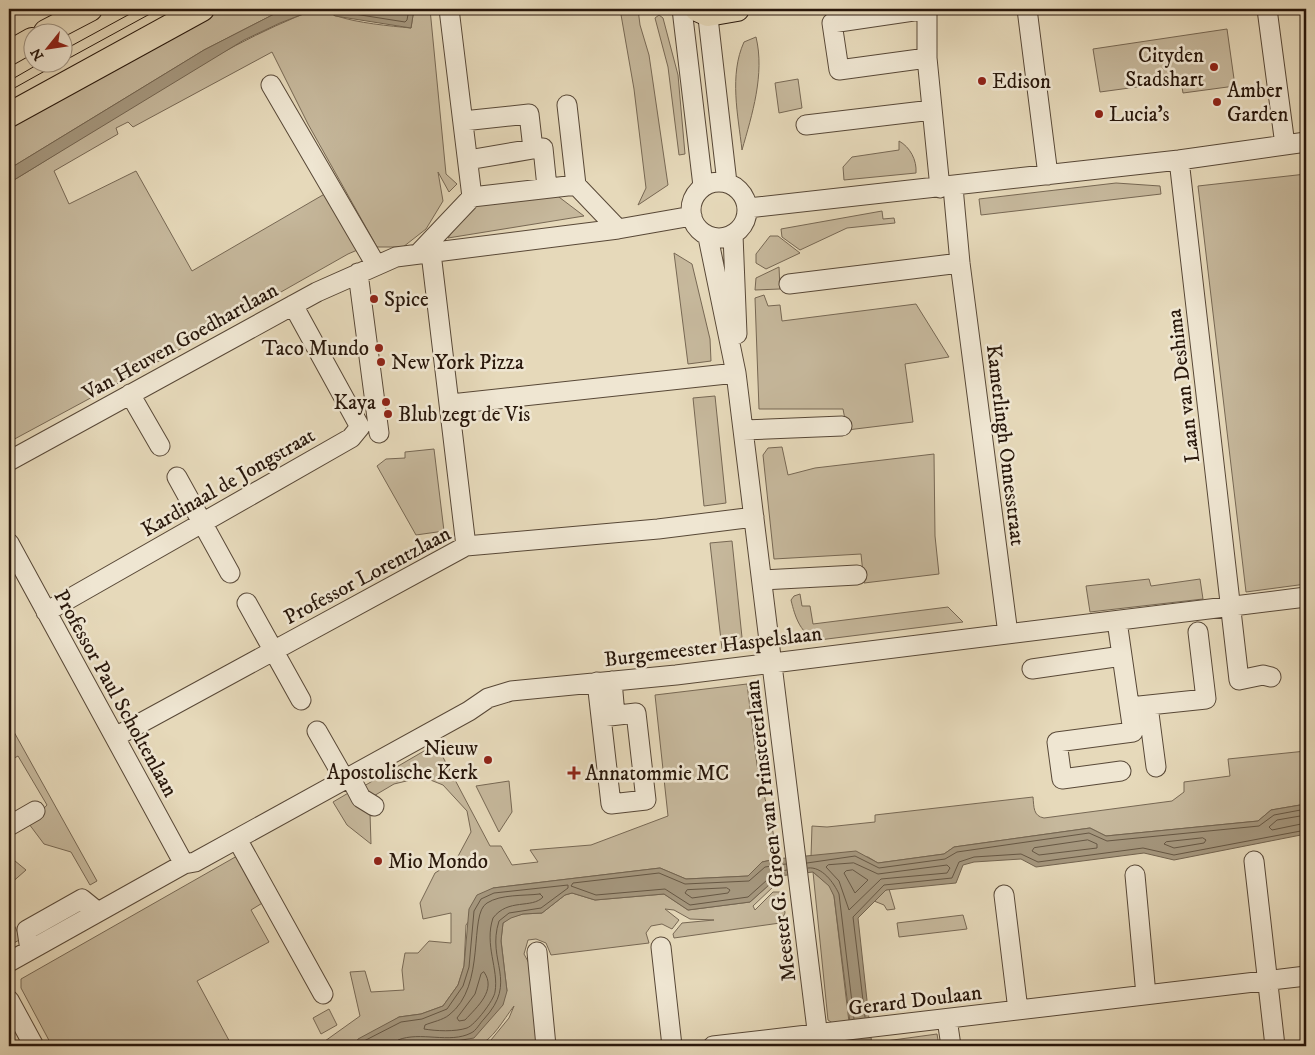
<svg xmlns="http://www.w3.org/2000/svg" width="1315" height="1055" viewBox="0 0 1315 1055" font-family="'IM FELL DW Pica',serif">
  <rect width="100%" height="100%" fill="#e6d9ba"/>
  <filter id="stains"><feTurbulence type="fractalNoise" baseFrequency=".004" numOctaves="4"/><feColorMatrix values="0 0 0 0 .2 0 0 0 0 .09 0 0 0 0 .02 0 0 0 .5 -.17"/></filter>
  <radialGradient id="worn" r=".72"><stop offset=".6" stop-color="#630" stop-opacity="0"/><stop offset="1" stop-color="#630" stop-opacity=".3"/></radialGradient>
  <path fill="#c6b89c" stroke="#776854" d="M223 9H284L204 50 9 169V128Z
    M316 9C326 9 328 13 337 16 357 23 390 26 411 28L414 9H430L446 174 457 184 449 192 438 172 443 201 426 229 403 247H377L308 124 272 52 133 127 128 122 116 128 118 134 54 171 69 204 136 171 192 271 328 192 362 248 348 254 161 360 9 442V183C109 123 206 51 316 9Z
    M620 9H638L640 25 649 55 668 185 638 205 646 188 634 89Z
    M659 15 663 18 678 75 685 154 679 155 668 67 655 18Z
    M1227 29 1235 86 1183 93 1181 81 1100 92 1093 49Z
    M756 37C765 74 752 115 742 150 738 115 729 75 744 42Z
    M798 79 802 108 779 113 775 83Z
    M899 141C910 147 917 160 916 173L844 180 843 167 852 157 899 150Z
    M1306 174V584L1246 592 1198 186Z
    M1116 183 1160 186 1161 194 981 215 979 199Z
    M555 194 584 216 448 238 464 215 478 204Z
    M882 211 883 219 894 218 895 223 847 228 800 250 782 237 781 229Z
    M770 236H778L800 253 766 269 756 263V254Z
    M674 253 692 264 710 339 711 361 688 364Z
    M779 267 780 289 755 290 756 278Z
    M764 295 768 306 780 305 782 321 916 304 949 357 905 364 913 422 847 430 843 409H759L755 298Z
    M715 396 726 503 704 506 693 398Z
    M782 447 788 475 815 468 934 454 935 536 939 574 864 583 861 554 774 559 763 455 768 448Z
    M434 449 444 531 416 535 377 466 386 459 405 458V452Z
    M732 541 743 647 722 649 710 543Z
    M1149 579 1151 586 1200 579 1203 599 1090 612 1086 586Z
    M800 594 802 606H810L813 624 948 607 963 622 819 640C801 636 795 617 791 600L794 596Z
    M747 684 757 765 773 832 776 859 762 862 749 876 686 879 660 868 493 888 466 925 464 966 458 985 443 1006 421 1014 399 1017 354 1046H318L360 1016 350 972 365 971 371 992 404 990 402 970 405 953H418L429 941 451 943V913L423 919 420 903 435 873 456 860 471 832 467 811 443 785 423 777 394 784 372 797 364 786 436 744 490 846H501L512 865 538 862 530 850 591 845 668 816 655 695Z
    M9 723 97 881 90 885 71 852 44 844 29 824 47 805 18 756 9 761Z
    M1306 751V804L1271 810 1258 821 1106 836 1090 828 954 847 944 854 878 863 868 857H811L812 826 827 827 875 822V815L1033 797C1034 807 1033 816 1044 818L1172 801 1184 792V782L1230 776 1228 759Z
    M509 781 512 812 499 832 476 786Z
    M350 792 370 813 371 844 347 825 333 802Z
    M9 856 26 870 9 885Z
    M237 856 264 902 251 910 269 942 197 981 232 1046H52L21 988V979Z
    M813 872 830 886 834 896 849 1022 834 1024 828 1020Z
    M779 876 781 886 773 887 753 906 755 910 773 892H782L785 913 780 923 674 938 673 934 682 923 714 920 690 919 674 910 665 909 679 920 672 929 662 924 651 926 646 933 649 943 551 955 546 943 536 939 528 940 524 954 530 965 540 1046H486L509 1018 514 1006C503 1020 493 1040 477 1046H395L408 1042 436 1041 507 991 501 940 503 923 511 917 523 914 542 913 565 895 572 893 595 900 664 894 688 910 750 902Z
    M889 889 895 909 887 910 884 905 874 901 886 890Z
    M9 915 21 939 12 944 9 942Z
    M963 915 967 929 899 937 897 923Z
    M329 1009 337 1025 321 1034 313 1018Z
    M937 1034 939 1046H872L871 1043Z"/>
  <path fill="#a5977e" stroke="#736450" d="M284 9H316L280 23 244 40 9 183V169L204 50Z
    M326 9H414L411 28 335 16Z
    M1306 804V834L1174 860 1144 853 1036 867 1021 859 974 862 963 865 956 883 886 890 858 918 872 1046H853L834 896 829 886 813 872 779 876 750 902 688 910 664 894 595 900 572 893 565 895 542 913 523 914 511 918 503 923 501 941 507 991 503 1005 474 1038 450 1042H408L395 1046H354L358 1039 399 1017 421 1014 443 1006 458 985 464 966 469 909 477 895 493 888 660 868 686 879 748 876 762 862 776 859 856 851 878 863 944 854 954 847 1090 828 1106 836 1258 821 1271 810Z"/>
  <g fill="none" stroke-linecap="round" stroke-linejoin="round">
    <path stroke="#665744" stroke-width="1" d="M334 9 348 13 405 22 407 20 409 9
      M1306 815 1277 820 1269 827 1272 830 1306 823
      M1203 838 1206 840 1204 843 1174 848 1164 844 1166 842Z
      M1088 840 1097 844V848L1039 855 1032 851 1034 848Z
      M807 863 855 856 879 868 945 859 957 852 1089 833 1107 841 1259 826 1274 815 1306 809
      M854 863 878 874 947 865 950 868 947 873 881 879 849 910 839 881 826 867 828 865Z
      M786 864 765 867 749 881 685 884 659 873 573 883 571 886 596 895 665 889 690 905 748 897 776 872 787 870
      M808 868C822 866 834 883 839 894L854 1019
      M853 870 868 880 855 893 844 873 846 871Z
      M727 888 730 890 728 893 692 898 685 893 687 890Z
      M540 894 543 897C532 909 508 898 493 918 484 945 499 969 495 992 494 1000 475 1025 467 1028 455 1032 436 1031 424 1029L425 1025C432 1022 443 1020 449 1015 487 986 468 914 487 903 501 894 524 896 540 894Z
      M484 972C497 990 477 1007 465 1020L459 1021 457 1018 475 994 481 974Z
      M865 1017 853 917 884 885 952 878 959 862 974 857 1021 854 1038 862 1143 848 1174 855 1306 830
      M360 1046 362 1042 401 1022 422 1019 447 1009 463 986 469 967 474 911 481 899 494 893 568 885V888L541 908 509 913 499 921C486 962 519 981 484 1019 480 1023 476 1031 471 1033 450 1044 420 1031 398 1040L396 1046"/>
    <defs>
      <path id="minor" d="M449 9 472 197
        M682 9 703 186
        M707 9 727 183
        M1027 9 1048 175
        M1267 9 1285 145
        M927 58 839 70 832 23 927 9V58L940 188
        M271 85 376 265
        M567 105 576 185 618 229
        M463 121 529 114 533 149 468 160
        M806 125 932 110
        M533 149 543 148 547 187
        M1179 160 1239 680 1263 675 1271 677
        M691 210a28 28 0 1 1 56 0a28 28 0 1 1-56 0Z
        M953 187 960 263 1008 634
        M748 208 1179 160 1306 142
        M733 235 737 334
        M708 237 736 373 819 1046
        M431 253 466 546
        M418 254 472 197 576 185
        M358 273 379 433
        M789 284 960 263
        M130 394 160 446
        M451 404 736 373
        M743 430 842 426
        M9 461 317 292 396 257 618 229 692 216
        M177 477 230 573
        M9 543 184 864
        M762 580 857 575
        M247 603 301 700
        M46 612 351 438 360 427 293 305
        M1117 621 1133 732 1057 742 1062 779 1121 771
        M1032 669 1122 656
        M612 681 615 715
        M597 682 601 717
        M1148 706 1156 767
        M1130 707 1206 699 1198 632
        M636 713 646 800 611 804 601 717Z
        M317 731 345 780
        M115 737 466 546 658 529 754 517
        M350 777 361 798 374 806
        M9 826 35 811
        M237 839 323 994
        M1254 861 1275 1046
        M1135 875 1146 995
        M1004 895 1018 1010
        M661 947 672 1046
        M30 950 27 930 82 899 98 912
        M537 952 546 1046
        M9 962 184 864 195 862 469 711 488 698 511 691 676 675 1306 597
        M9 1000 34 1046
        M947 1019 951 1046
        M713 1046 1306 976"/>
      <path id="major" d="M697 9 708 14 737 9
        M46 32 90 9
        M9 53 32 40
        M9 115 202 9"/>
    </defs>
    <use href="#minor" stroke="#584837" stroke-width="21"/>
    <use href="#major" stroke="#28170b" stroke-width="26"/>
    <use href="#minor" stroke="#efe6d2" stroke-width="19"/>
    <use href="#major" stroke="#e6d9ba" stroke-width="24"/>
    <path stroke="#28170b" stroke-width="1" d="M62 51 139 9
      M62 62 159 9
      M9 81 42 62
      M9 91 61 62"/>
  </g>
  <g fill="#8f2418" stroke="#efe6d2" stroke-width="2">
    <circle cx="1214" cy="67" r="5"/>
    <circle cx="982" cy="81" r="5"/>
    <circle cx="1217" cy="102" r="5"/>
    <circle cx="1099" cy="114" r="5"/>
    <circle cx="374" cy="299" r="5"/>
    <circle cx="379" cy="348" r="5"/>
    <circle cx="381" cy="362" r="5"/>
    <circle cx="386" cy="402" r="5"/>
    <circle cx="388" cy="414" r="5"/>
    <circle cx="488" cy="760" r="5"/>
    <path d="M571.5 765.5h5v5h5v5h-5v5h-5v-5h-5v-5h5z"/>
    <circle cx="378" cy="861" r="5"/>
  </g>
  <g text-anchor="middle" stroke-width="5" stroke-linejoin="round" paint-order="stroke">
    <g font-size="21" fill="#28170b" stroke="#efe6d2" text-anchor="start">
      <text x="1204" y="62" text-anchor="end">Cityden<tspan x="1204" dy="24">Stadshart</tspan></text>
      <text x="992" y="88">Edison</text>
      <text x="1227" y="97">Amber<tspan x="1227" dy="24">Garden</tspan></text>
      <text x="1109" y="121">Lucia's</text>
      <text x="384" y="306">Spice</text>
      <text x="369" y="355" text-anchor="end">Taco Mundo</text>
      <text x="391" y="369">New York Pizza</text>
      <text x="376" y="409" text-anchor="end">Kaya</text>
      <text x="398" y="421">Blub zegt de Vis</text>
      <text x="478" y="755" text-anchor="end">Nieuw<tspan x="478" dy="24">Apostolische Kerk</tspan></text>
      <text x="585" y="780">Annatommie MC</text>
      <text x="388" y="868">Mio Mondo</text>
    </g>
    <g font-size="21" fill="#28170b" stroke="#efe6d2">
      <text transform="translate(180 341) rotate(-29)" y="7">Van Heuven Goedhartlaan</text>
      <text transform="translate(1183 386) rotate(-97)" y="7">Laan van Deshima</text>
      <text transform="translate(1006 445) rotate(83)" y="7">Kamerlingh Onnesstraat</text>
      <text transform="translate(228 482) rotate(-30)" y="7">Kardinaal de Jongstraat</text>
      <text transform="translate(367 575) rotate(-28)" y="7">Professor Lorentzlaan</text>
      <text transform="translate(713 646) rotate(-7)" y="7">Burgemeester Haspelslaan</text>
      <text transform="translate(116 693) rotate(61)" y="7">Professor Paul Scholtenlaan</text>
      <text transform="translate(770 831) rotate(-97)" y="7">Meester G. Groen van Prinstererlaan</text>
      <text transform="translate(915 1000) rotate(-7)" y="7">Gerard Doulaan</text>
    </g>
  </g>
  <rect width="1315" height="1055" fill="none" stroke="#e6d9ba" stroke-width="30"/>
  <rect x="10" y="10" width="1295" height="1035" fill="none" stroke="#28170b" stroke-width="2.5"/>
  <rect x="15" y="15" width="1285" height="1025" fill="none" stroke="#28170b"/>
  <g transform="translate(48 48) rotate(240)"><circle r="24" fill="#efe6d2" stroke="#9f9382"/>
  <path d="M0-4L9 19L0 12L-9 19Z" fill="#8f2418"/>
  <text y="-8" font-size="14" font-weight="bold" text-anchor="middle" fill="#28170b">N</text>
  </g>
  <rect width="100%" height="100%" filter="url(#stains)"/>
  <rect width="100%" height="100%" fill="url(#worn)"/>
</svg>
